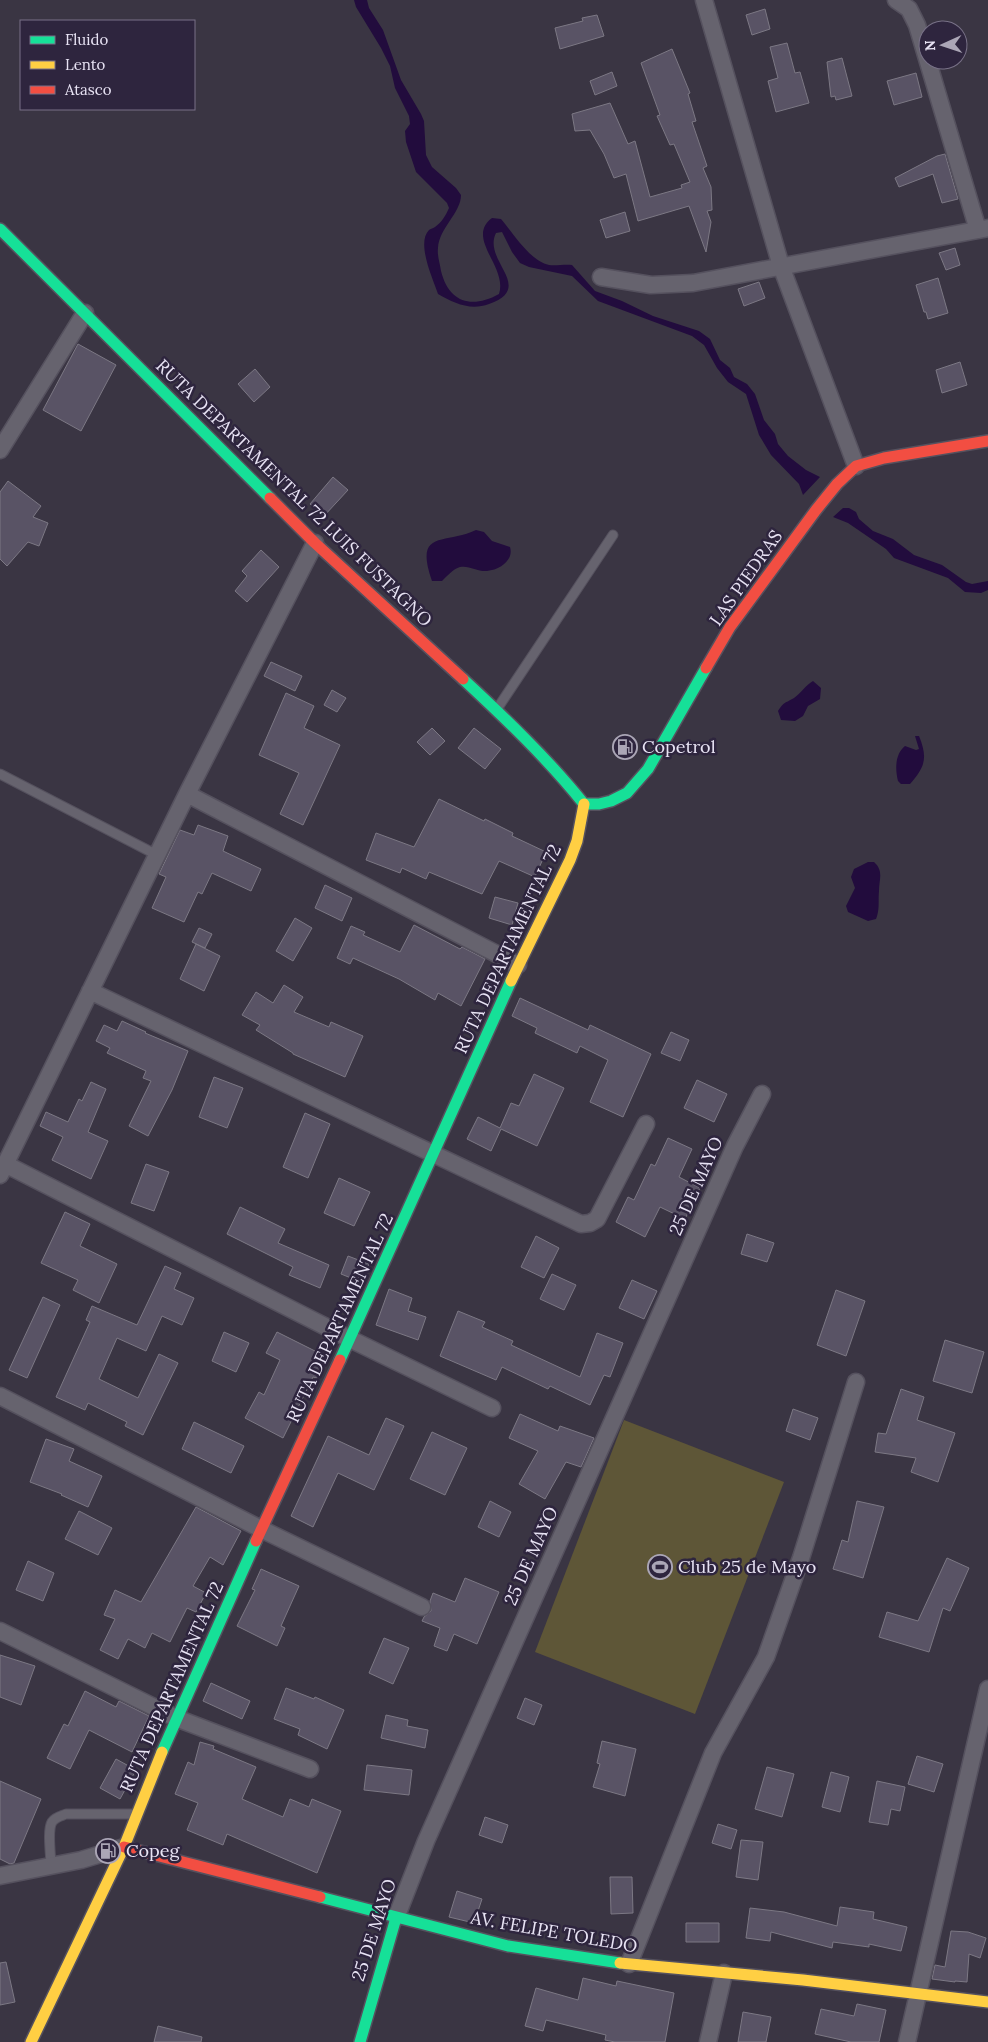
<svg xmlns="http://www.w3.org/2000/svg" width="988" height="2042" viewBox="0 0 988 2042" font-family="Lora,serif">
  <rect width="100%" height="100%" fill="#3a3543"/>
  <path fill="#5e5637" d="M624 1420 784 1482 695 1714 535 1652Z"/>
  <path fill="#220c3d" d="M354 0H367L369 8 383 30 401 80 421 114 424 121 426 155 432 167 456 188 461 195C461 213 439 228 438 248 437 256 440 263 441 271 449 303 472 309 499 294 508 267 465 238 492 218L501 219C513 233 530 261 549 265 556 266 565 264 572 265L595 291 622 301 653 316 699 331 710 339 720 360 730 368 734 377 747 384 755 394 764 420 775 434 778 444 788 456 806 470 820 477 803 495 799 484 771 455 759 435 746 394 728 382 717 368 704 345 692 336 598 301 572 276 529 267 520 263 512 252 502 232 496 233C482 261 536 287 489 304 470 311 454 303 438 294 433 279 416 243 429 230 430 229 434 228 435 227 442 222 446 215 449 208L447 203 416 172 406 142 405 131 410 124 409 116 395 88 390 66 381 48 356 7Z
    M843 508H849L856 512 859 519 873 531 893 539 914 555 942 565 966 582 972 584 988 581V590L981 593 965 592 948 578 894 558 886 549 848 523 833 517Z
    M476 530 484 532 492 541 510 547C514 560 500 570 487 571 478 572 469 565 460 567 453 569 447 576 442 581H432C414 529 444 545 476 530Z
    M813 681 821 688 820 699 808 706 803 716 795 721 781 720 778 711C785 701 784 704 794 698 800 694 806 685 813 681Z
    M915 736H919C928 758 925 767 910 784H901L898 781C895 769 895 754 905 746L916 750 919 749Z
    M868 862H874C884 871 879 879 879 891 878 902 880 909 876 919L868 921 848 912 846 906 855 888 851 877 854 869Z"/>
  <path fill="#595365" stroke="#7c7884" d="M765 9 770 29 752 35 746 15Z
    M597 15 604 36 560 49 555 28 583 21 582 18Z
    M787 43 795 73 800 72 809 103 776 112 768 81 778 78 770 47Z
    M672 49 690 93 688 94 696 121 692 122 707 166 703 168 711 187 712 210 707 211 711 222 706 252 689 206 638 221 626 174 614 178 604 154 590 130 575 131 572 114 610 103 628 144 635 141 650 197 682 188 681 185 690 182 674 144 670 145 657 116 660 115 641 63Z
    M842 58 852 96 836 100 835 96 831 97 827 62Z
    M612 72 617 86 595 95 590 81Z
    M916 73 922 97 894 105 887 81Z
    M945 154 958 199 942 203 933 174 899 187 895 178 937 156Z
    M625 212 630 231 606 238 600 220Z
    M955 248 960 265 946 270 939 253Z
    M938 278 948 313 928 319 926 312H924L916 285Z
    M759 282 765 298 744 306 738 289Z
    M78 344 116 365 81 431 43 410Z
    M960 362 967 385 942 393 936 370Z
    M255 369 270 387 254 402 238 384Z
    M333 477 348 490 324 516 310 504Z
    M8 481 41 506 33 517 48 523 39 546 28 542 7 566 0 559V492Z
    M261 550 279 567 247 602 235 591 247 576 242 571Z
    M271 662 302 676 295 691 264 676Z
    M332 690 346 698 337 712 324 705Z
    M286 693 314 706 304 728 340 745 303 825 280 814 299 773 259 755Z
    M432 728 445 741 430 755 417 742Z
    M474 728 501 749 485 769 458 748Z
    M439 799 484 821 485 819 513 833 512 836 546 852 535 877 499 861 482 894 429 872 426 879 402 868 400 873 366 860 376 833 414 847Z
    M198 825 228 836 223 851 261 869 251 891 212 873 202 894 198 892 184 922 152 908 166 877 159 874 180 830 194 835Z
    M325 885 352 898 342 921 315 908Z
    M495 897 518 903 512 925 489 918Z
    M295 918 312 928 293 961 276 951Z
    M414 925 460 949 462 947 485 959 461 1006 438 993 435 1000 399 979 353 958 350 964 337 958 351 926 365 932 363 935 400 952Z
    M199 928 212 934 205 948 192 942Z
    M196 944 220 956 204 991 180 979Z
    M284 985 303 997 294 1012 329 1027 331 1022 363 1036 345 1077 293 1054V1053L256 1030 260 1025 242 1015 256 992 273 1003Z
    M520 998 588 1030 590 1025 651 1054 623 1117 590 1102 608 1060 580 1046 577 1053 535 1033 537 1028 512 1016Z
    M122 1021 146 1032 145 1033 188 1051 172 1090 148 1136 129 1126 151 1081 143 1078 146 1071 107 1053 110 1048 96 1041 104 1025 117 1031Z
    M671 1032 689 1040 680 1061 661 1053Z
    M534 1074 564 1088 537 1146 501 1129 491 1151 467 1139 478 1117 500 1128 511 1103 519 1106Z
    M214 1077 243 1088 227 1128 199 1117Z
    M697 1080 727 1094 714 1122 684 1108Z
    M91 1082 106 1089 88 1132 108 1141 91 1179 52 1160 63 1137 40 1126 46 1112 68 1122 79 1099 82 1101Z
    M305 1113 330 1124 308 1178 283 1167Z
    M668 1138 692 1149 679 1177 700 1188 685 1219 660 1207 645 1237 616 1222 628 1197 634 1200 651 1164 655 1166Z
    M146 1164 169 1172 154 1211 131 1203Z
    M339 1178 370 1192 354 1226 324 1213Z
    M240 1207 285 1229 278 1243 329 1265 320 1288 289 1275 293 1267 227 1234Z
    M65 1212 90 1224 80 1246 117 1264 99 1303 73 1290 78 1280 41 1263Z
    M747 1234 774 1243 767 1262 741 1254Z
    M536 1236 559 1248 544 1278 521 1267Z
    M348 1256 369 1264 361 1282 341 1274Z
    M165 1266 181 1273 174 1289 194 1298 182 1325 162 1316 146 1351 117 1338 99 1379 138 1398 159 1354 178 1363 143 1435 125 1426 127 1422 88 1403 85 1410 56 1397 90 1322 86 1320 92 1306 137 1325Z
    M552 1274 576 1285 564 1310 540 1299Z
    M632 1280 657 1291 644 1319 619 1308Z
    M389 1289 412 1298 408 1311 426 1317 418 1340 376 1325Z
    M836 1290 865 1301 846 1356 817 1345Z
    M43 1297 60 1305 27 1378 9 1370Z
    M458 1311 485 1322 482 1327 513 1341 511 1345 580 1377 597 1333 623 1343 610 1377 604 1375 590 1405 550 1386 548 1389 502 1367 496 1380 440 1356Z
    M224 1332 249 1343 236 1372 212 1361Z
    M277 1332 327 1357 317 1378 313 1377 283 1438 245 1418 259 1392 264 1395 280 1360 266 1353Z
    M945 1340 984 1352 972 1393 933 1381Z
    M901 1389 924 1397 917 1420 955 1433 938 1482 911 1472 916 1458 875 1452 878 1433 886 1434Z
    M793 1409 818 1418 810 1440 786 1431Z
    M520 1414 558 1431 560 1426 594 1438 581 1467 566 1462 545 1499 519 1484 538 1451 509 1438Z
    M386 1418 404 1426 374 1490 338 1473 313 1527 291 1516 328 1436 369 1455Z
    M194 1422 244 1446 231 1473 182 1449Z
    M432 1432 467 1448 445 1495 410 1479Z
    M46 1439 74 1449 69 1461 102 1476 88 1507 61 1495 62 1494 30 1482Z
    M490 1501 511 1512 499 1537 478 1527Z
    M857 1501 884 1507 863 1578 833 1569 842 1540 848 1542Z
    M196 1507 241 1531 223 1565 210 1557 193 1586 206 1593 196 1612 187 1608 170 1642 152 1633 145 1648 128 1639 118 1659 100 1650 115 1619 104 1615 115 1590 141 1602Z
    M79 1511 112 1528 98 1555 65 1539Z
    M947 1558 969 1568 950 1611 943 1608 929 1652 879 1637 887 1612 918 1621Z
    M28 1561 54 1573 43 1601 16 1590Z
    M261 1569 299 1586 281 1626 285 1628 277 1646 237 1626 255 1590 252 1589Z
    M465 1578 499 1592 477 1644 454 1634 447 1651 434 1646 440 1628 422 1621 424 1617 431 1611 430 1601 433 1593 455 1602Z
    M384 1638 409 1648 393 1684 369 1673Z
    M0 1655 35 1666 21 1705 0 1697Z
    M211 1683 250 1701 242 1719 203 1701Z
    M286 1688 314 1699 315 1697 344 1710 327 1749 298 1735 300 1729 274 1719Z
    M85 1691 116 1707 119 1701 149 1716 132 1752 89 1730 70 1769 47 1758 64 1724 68 1726Z
    M525 1698 542 1705 534 1725 517 1718Z
    M386 1715 408 1720 407 1726 428 1730 425 1748 381 1738Z
    M602 1741 636 1749 625 1796 593 1787 600 1764 597 1763Z
    M200 1742 214 1746 213 1749 256 1767 242 1799 283 1817 290 1799 309 1807 312 1799 341 1811 317 1873 227 1834 223 1845 187 1830 198 1803 175 1794 188 1762 194 1765Z
    M917 1756 943 1764 934 1792 908 1784Z
    M116 1759 136 1770 120 1799 100 1788Z
    M367 1765 412 1770 409 1795 364 1790Z
    M767 1767 794 1774 782 1817 755 1809Z
    M831 1772 849 1777 840 1812 822 1807Z
    M0 1781 41 1799 14 1863 10 1864 0 1859Z
    M877 1781 905 1787 900 1811 891 1809 888 1825 869 1822Z
    M485 1817 508 1825 502 1843 479 1835Z
    M718 1824 737 1830 731 1849 712 1843Z
    M741 1840 763 1842 758 1880 736 1877Z
    M610 1877H632L633 1913 611 1914Z
    M457 1891 482 1899 474 1923 449 1917Z
    M840 1907 874 1912 873 1919 907 1927 901 1951 869 1944V1947L833 1942 832 1948 771 1932 770 1941 746 1938 750 1908 784 1912 837 1926Z
    M686 1923H719V1942H686Z
    M951 1931 968 1932 986 1938 980 1958 969 1954 967 1982 955 1981V1982L932 1979 935 1965 945 1967Z
    M6 1962 15 2002 0 2005V1963Z
    M583 1978 616 1986 617 1981 674 1993 665 2042H615L605 2040 606 2035 546 2020 543 2031 525 2026 536 1988 578 2000Z
    M857 2004 886 2010 879 2042H851L815 2034 821 2009 854 2016Z
    M743 2012 771 2017 766 2042H738Z
    M158 2026 202 2037 201 2042H154Z"/>
  <g fill="none" stroke-linecap="round" stroke-linejoin="round">
    <defs>
      <path id="lane" d="M497 709 613 535
        M0 774 157 855
        M51 1866C51 1856 47 1830 52 1822 55 1817 61 1816 66 1814H135"/>
      <path id="street" d="M704 0 781 266 856 466
        M896 0 909 9 917 25 978 230
        M601 277 651 285 693 283 988 228
        M0 450 85 313
        M187 794 518 965
        M90 991 581 1224 590 1223 597 1219 646 1124
        M5 1164 350 1339 492 1408
        M0 1175 187 794 315 543
        M0 1396 261 1529 422 1607
        M0 1631 176 1718 310 1769
        M0 1876 81 1860 124 1847
        M396 1918 426 1841 735 1146 762 1094
        M629 1964 713 1753 766 1657 801 1558 856 1382
        M708 2042 724 1973
        M907 2042 988 1689"/>
      <path id="fast" d="M0 229 270 498
        M463 679C505 718 548 759 584 804
        M584 804H599L611 801 627 793 648 769 706 668
        M340 1360 511 981
        M162 1752 256 1541
        M320 1897 508 1946 620 1963
        M360 2042 396 1918"/>
      <path id="slow" d="M511 981 570 860 577 841 584 804
        M620 1963 803 1980 988 2002
        M31 2042 124 1847 162 1752"/>
      <path id="jam" d="M270 498 315 543 463 679
        M706 668 730 627 816 510 837 484 856 466 884 458 988 441
        M256 1541 340 1360
        M124 1847 320 1897"/>
    </defs>
    <use href="#lane" stroke="#55515e" stroke-width="11"/>
    <use href="#street" stroke="#55515e" stroke-width="19"/>
    <use href="#fast" stroke="#55515e" stroke-width="14"/>
    <use href="#slow" stroke="#55515e" stroke-width="14"/>
    <use href="#jam" stroke="#55515e" stroke-width="14"/>
    <use href="#lane" stroke="#66636e" stroke-width="9"/>
    <use href="#street" stroke="#66636e" stroke-width="16"/>
    <use href="#fast" stroke="#16e098" stroke-width="11"/>
    <use href="#slow" stroke="#ffcf43" stroke-width="11"/>
    <use href="#jam" stroke="#f24e42" stroke-width="11"/>
  </g>
  <defs>
    <symbol id="fuel-ring" viewBox="-11 -11 22 22"><circle r="9.5" fill="#2e253e" stroke="#aba6b6" stroke-width="1.5"/><path d="M-5.5-6h7V0h2V4h1.3V-2.5L3-4.5l.8-.8L6-3V5H2.5V1h-1V6h-7ZM-4.2-4.7v3.2H.2V-4.7Z" fill="#aba6b6"/></symbol>
    <symbol id="stadium-ring" viewBox="-11 -11 22 22"><circle r="9.5" fill="#2e253e" stroke="#aba6b6" stroke-width="1.5"/><path d="M0-5a6.5 5 0 1 0 0 10a6.5 5 0 1 0 0-10ZM-3.5-1.8h7v3.6h-7Z" fill="#aba6b6"/></symbol>
  </defs>
  <g fill-rule="evenodd">
    <use href="#fuel-ring" x="611" y="733" width="28" height="28"/>
    <use href="#stadium-ring" x="646" y="1553" width="28" height="28"/>
    <use href="#fuel-ring" x="94" y="1837" width="28" height="28"/>
  </g>
  <g text-anchor="middle" stroke-width="5" stroke-linejoin="round" paint-order="stroke">
    <g font-size="18" fill="#e8e3f4" stroke="#2e253e">
      <text transform="translate(294 493) rotate(44)" y="6">RUTA DEPARTAMENTAL 72 LUIS FUSTAGNO</text>
      <text transform="translate(746 578) rotate(-55)" y="6">LAS PIEDRAS</text>
      <text transform="translate(508 949) rotate(-65)" y="6">RUTA DEPARTAMENTAL 72</text>
      <text transform="translate(696 1186) rotate(-66)" y="6">25 DE MAYO</text>
      <text transform="translate(340 1318) rotate(-65)" y="6">RUTA DEPARTAMENTAL 72</text>
      <text transform="translate(531 1556) rotate(-66)" y="6">25 DE MAYO</text>
      <text transform="translate(172 1687) rotate(-66)" y="6">RUTA DEPARTAMENTAL 72</text>
      <text transform="translate(374 1930) rotate(-72)" y="6">25 DE MAYO</text>
      <text transform="translate(554 1932) rotate(10)" y="6">AV. FELIPE TOLEDO</text>
    </g>
    <g font-size="18" fill="#e8e3f4" stroke="#2e253e" text-anchor="start">
      <text x="642" y="753">Copetrol</text>
      <text x="678" y="1573">Club 25 de Mayo</text>
      <text x="126" y="1857">Copeg</text>
    </g>
  </g>
  <rect x="20" y="20" width="175" height="90" fill="#2e253e" stroke="#787187"/>
  <rect x="30" y="36" width="25" height="8" fill="#16e098" stroke="#787187"/>
  <text x="65" y="45" font-size="15" fill="#e8e3f4">Fluido</text>
  <rect x="30" y="61" width="25" height="8" fill="#ffcf43" stroke="#787187"/>
  <text x="65" y="70" font-size="15" fill="#e8e3f4">Lento</text>
  <rect x="30" y="86" width="25" height="8" fill="#f24e42" stroke="#787187"/>
  <text x="65" y="95" font-size="15" fill="#e8e3f4">Atasco</text>
  <g transform="translate(943 45) rotate(267)"><circle r="24" fill="#2e253e" stroke="#787187"/>
  <path d="M0-4L9 19L0 12L-9 19Z" fill="#aba6b6"/>
  <text y="-8" font-size="14" font-weight="bold" text-anchor="middle" fill="#e8e3f4">N</text>
  </g>
</svg>
